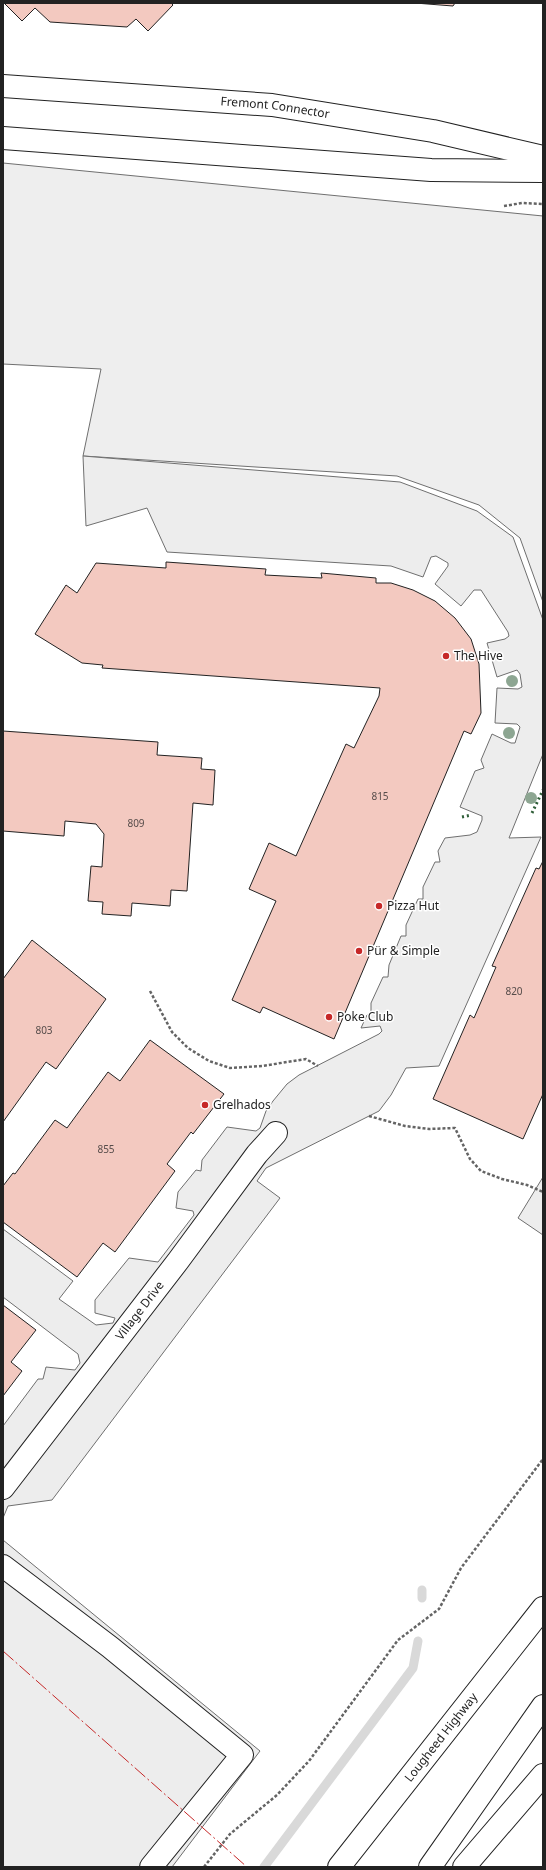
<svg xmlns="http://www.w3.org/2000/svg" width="546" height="1870" viewBox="0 0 546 1870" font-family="'Noto Sans',sans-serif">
  <rect width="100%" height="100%" fill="#fff"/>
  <path fill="#eee" stroke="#6f6f6f" d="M3 163 543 216V602L520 538 479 505 397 476 83 456 101 369 3 364Z"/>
  <path fill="#ededed" stroke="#6f6f6f" d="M83 456 400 482 477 511 513 537 543 620V754L509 838 541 837 439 1066 406 1068 391 1095 379 1111 266 1168 257 1181 280 1198 52 1500 8 1506 3 1518V1426L38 1379H43L46 1367 75 1370 80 1363 78 1354 3 1297V1229L73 1281 59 1299 96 1325 113 1323 115 1318 95 1313V1300L129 1258 158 1262 194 1215 193 1211 176 1208 178 1192 196 1170 201 1171 202 1160 227 1127 256 1131 260 1128 266 1111 273 1101 287 1084 299 1075 379 1034 382 1031 380 1026 361 1028 367 1015 371 1014V1003L383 977H388L389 965 401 936H406V925L418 899H423V887L435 862H440L438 851 445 838 470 835 477 832 482 820V816L460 807 475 771 484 768 481 760 492 734 511 743H515L520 727 517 724 495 723 497 688 518 689 522 687 520 674 517 670 497 677 487 643 505 639 509 636 508 632 481 590H474L461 606 435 584 448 566V563L436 556 431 557 423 577 391 566 167 552 147 508 86 526Z
    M543 1177V1235L518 1218Z
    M3 1536V1540L260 1751 172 1867H3Z"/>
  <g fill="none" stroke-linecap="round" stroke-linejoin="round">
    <path stroke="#d9d9d9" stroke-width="9" d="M422 1598V1590
      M264 1867 413 1668 418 1641"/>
  </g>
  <path fill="#f3c9c0" stroke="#222" d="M4 3H171L173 5 148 31 136 19 127 27 50 22 35 8 22 21Z
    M415 3H455L453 6Z
    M166 562 266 569 265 575 322 578 321 573 376 578V583H391L413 590 435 601 455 618 471 639 479 664 481 713 471 734 464 731 334 1039 263 1007 260 1013 232 1000 276 901 249 889 269 843 296 856 346 744 354 748 379 696 380 688 102 668 103 665 82 663 35 634 66 585 77 593 96 563 166 568Z
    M3 731 158 742 157 755 202 758 201 769 215 770 213 805 193 803 187 891 171 890 170 906 132 903 131 916 102 914 103 902 88 901 91 866 102 867 104 834 96 824 65 821 64 836 3 831Z
    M543 861V1094L523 1139 433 1099 470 1015 474 1018 496 967 492 966 536 868 539 869Z
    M32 940 106 999 56 1069 46 1062 3 1122V979Z
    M150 1040 224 1094 193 1134 191 1132 167 1164 175 1171 115 1252 103 1243 77 1277 3 1222V1186L13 1173 15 1174 55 1120 67 1128 108 1072 120 1081Z
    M3 1305 36 1330 11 1362 22 1371 3 1396Z"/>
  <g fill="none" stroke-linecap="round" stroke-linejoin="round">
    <defs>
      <g id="minor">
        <path id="s1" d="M3 1488 178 1261 257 1154 276 1133"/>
        <path d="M3 1566 110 1647 242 1755 151 1867"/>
      </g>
      <g id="major">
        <path id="s2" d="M3 86 272 105 433 131 543 157"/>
        <path d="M3 138 431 170 543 171"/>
        <path id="s3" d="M339 1867 543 1608"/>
        <path d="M430 1867 543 1706"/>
      </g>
      <path id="highway" d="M464 1867 543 1775"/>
    </defs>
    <use href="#minor" stroke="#222" stroke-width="24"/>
    <use href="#major" stroke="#222" stroke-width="24"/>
    <use href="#highway" stroke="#222" stroke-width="24"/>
    <path stroke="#646464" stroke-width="2.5" stroke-dasharray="3 2" stroke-linecap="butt" d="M504 206 522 203 543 204
      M150 991 172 1032 188 1048 209 1061 230 1068 262 1066 306 1059 318 1066
      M369 1116 405 1126 429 1129 455 1128 470 1159 481 1171 502 1179 527 1185 543 1192
      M204 1867 230 1834 277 1795 309 1761 398 1640 439 1609 461 1568 543 1459"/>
    <use href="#minor" stroke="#fff" stroke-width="22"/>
    <use href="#major" stroke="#fff" stroke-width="22"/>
    <use href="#highway" stroke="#fff" stroke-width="22"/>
    <path stroke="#2f5e38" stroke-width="3" stroke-dasharray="2 3" stroke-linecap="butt" d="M532 813 543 790
      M462 817 471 815"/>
    <path stroke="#c62828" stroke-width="1" stroke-dasharray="14 3 2 3" stroke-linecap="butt" d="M3 1651 247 1867"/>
  </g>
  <g fill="#8da692">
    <circle cx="512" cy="681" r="6"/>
    <circle cx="509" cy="733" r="6"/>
    <circle cx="531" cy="798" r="6"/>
  </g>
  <g fill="#c62828" stroke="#fff" stroke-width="1.5">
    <circle cx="446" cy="656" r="4"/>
    <circle cx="379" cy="906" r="4"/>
    <circle cx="359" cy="951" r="4"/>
    <circle cx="329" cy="1017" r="4"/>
    <circle cx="205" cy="1105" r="4"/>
  </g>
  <g text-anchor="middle" stroke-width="3" stroke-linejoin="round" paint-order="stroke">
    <g font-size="10" fill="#564c4a">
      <text x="380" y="800">815</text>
      <text x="136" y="827">809</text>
      <text x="514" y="995">820</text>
      <text x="44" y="1034">803</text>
      <text x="106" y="1153">855</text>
    </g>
    <g font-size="12" fill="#222" stroke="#fff">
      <text dy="4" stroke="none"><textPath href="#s2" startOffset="273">Fremont Connector</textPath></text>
      <text dy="4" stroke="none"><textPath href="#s1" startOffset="224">Village Drive</textPath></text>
      <text dy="4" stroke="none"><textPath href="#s3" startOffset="165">Lougheed Highway</textPath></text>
    </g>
    <g font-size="12" fill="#222" stroke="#fff" text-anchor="start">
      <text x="454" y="660">The Hive</text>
      <text x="387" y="910">Pizza Hut</text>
      <text x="367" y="955">Pür &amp; Simple</text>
      <text x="337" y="1021">Poke Club</text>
      <text x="213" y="1109">Grelhados</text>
    </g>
  </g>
  <rect width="546" height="1870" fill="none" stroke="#222222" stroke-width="8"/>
</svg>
